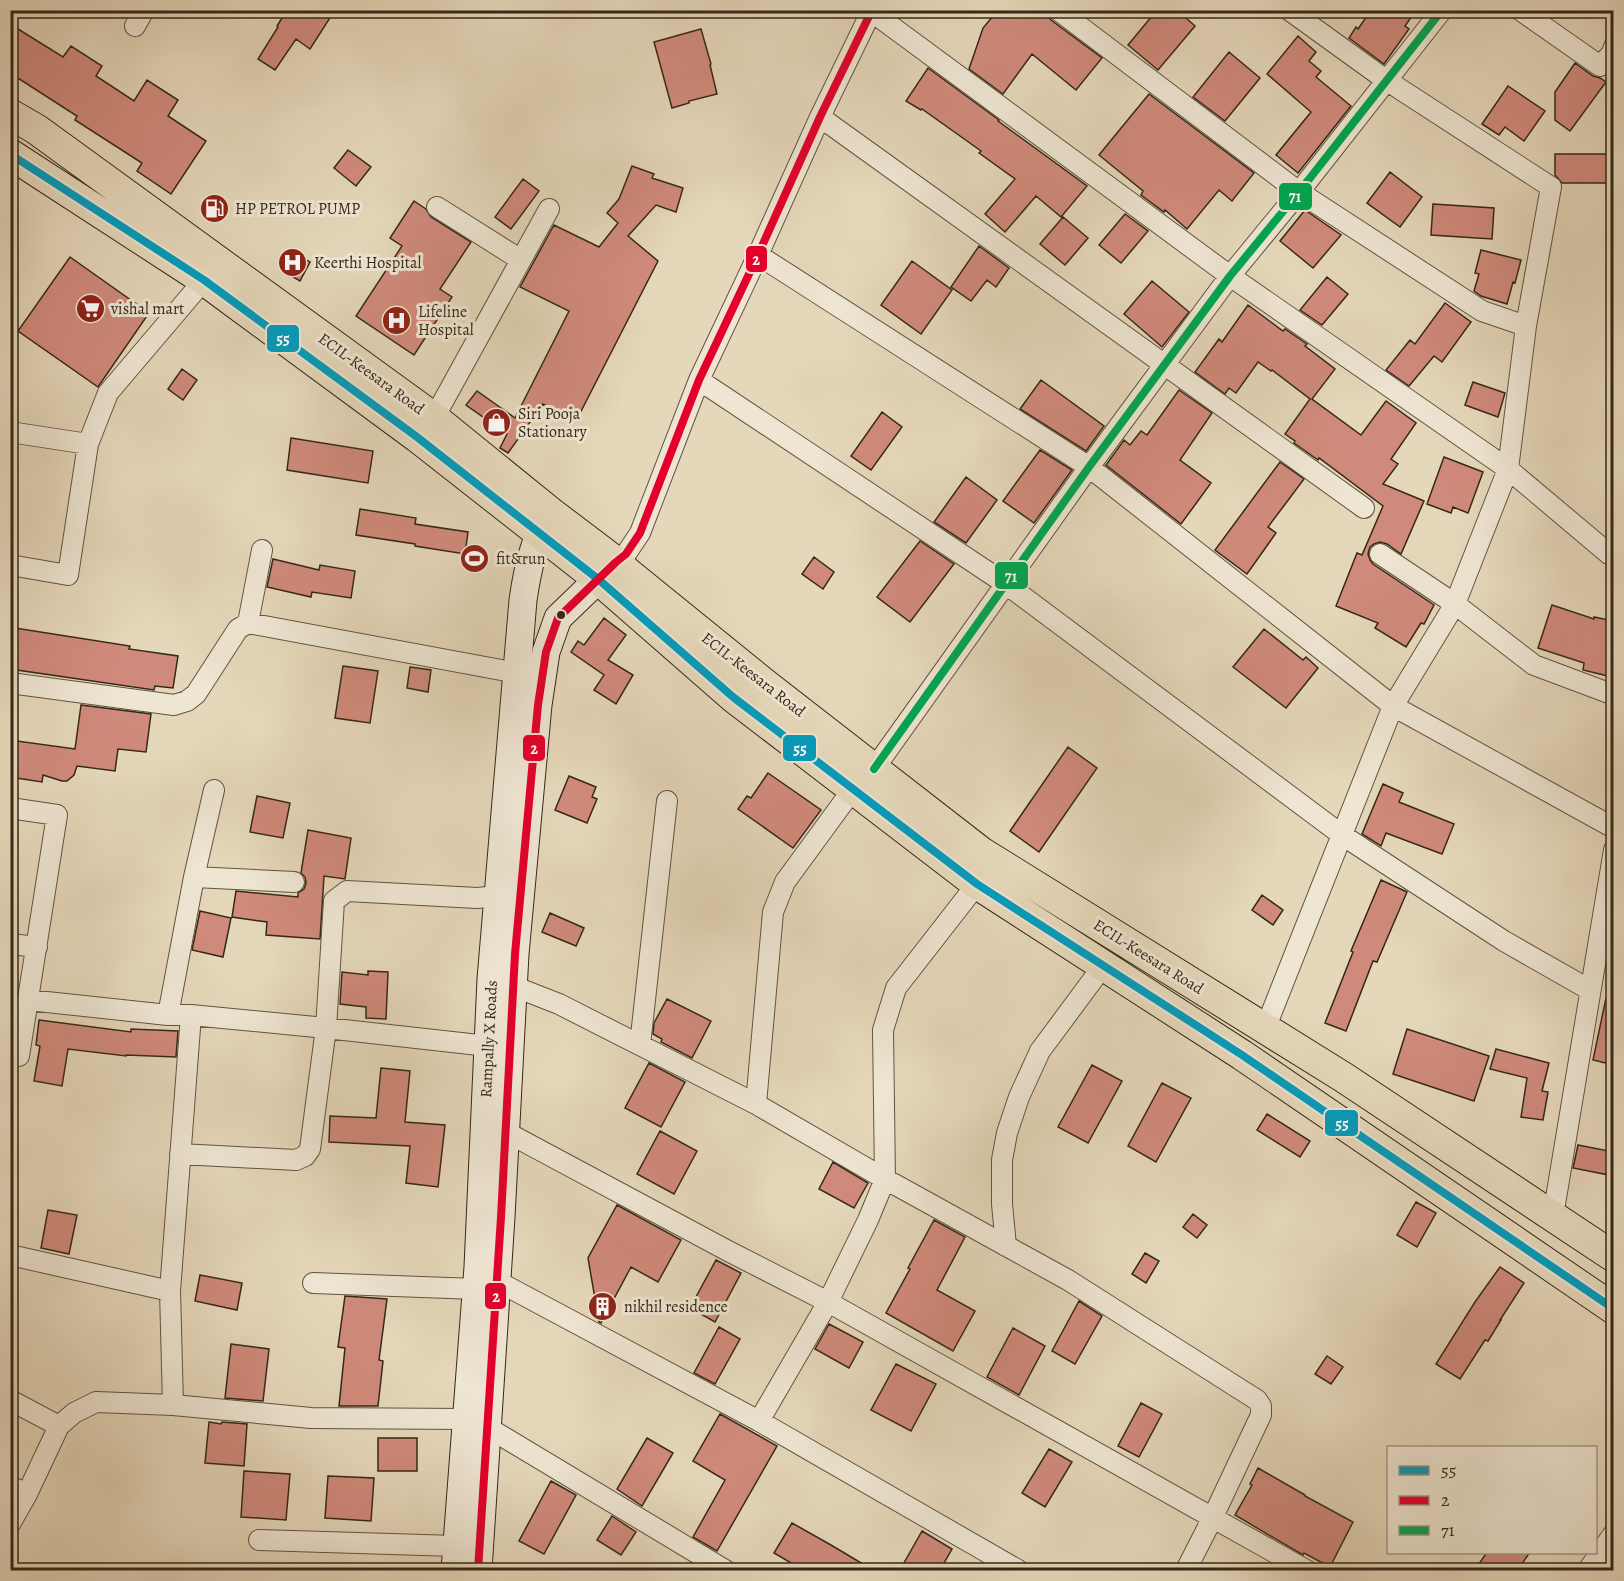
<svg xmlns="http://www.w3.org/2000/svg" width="1624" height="1581" viewBox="0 0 1624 1581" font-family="Alegreya,serif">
  <rect width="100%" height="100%" fill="#e5d7ba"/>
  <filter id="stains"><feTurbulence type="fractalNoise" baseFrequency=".00333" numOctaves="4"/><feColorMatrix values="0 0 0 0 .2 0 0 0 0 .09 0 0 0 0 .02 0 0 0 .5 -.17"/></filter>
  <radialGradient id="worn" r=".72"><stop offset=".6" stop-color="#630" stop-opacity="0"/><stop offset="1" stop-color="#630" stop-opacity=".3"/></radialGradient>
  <path fill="#d08a7b" stroke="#352817" stroke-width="1.5" d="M287 10H335L310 49 296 39 275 70 258 59 278 27 277 26Z
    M998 10H1046L1047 15 1051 20 1102 58 1076 90 1032 54 1003 94 969 69 983 28Z
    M1157 10H1177L1195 26 1158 70 1128 45Z
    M1371 10H1416L1405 26 1409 29 1384 64 1349 38 1356 27 1358 29Z
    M10 24 63 57 71 46 102 66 96 76 134 101 147 80 178 100 168 116 206 141 171 194 137 171 142 163 75 120 77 116 10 73Z
    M701 29 711 64 710 65 717 94 689 101V103L672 108 654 42Z
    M1298 36 1316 52 1309 61 1321 71 1316 77 1351 106 1298 173 1276 155 1311 112 1267 74Z
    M1229 52 1260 78 1225 121 1193 97Z
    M1575 63 1593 76 1600 78 1606 82 1570 131 1555 120V92Z
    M928 68 999 120 998 121 1087 186 1061 217 1036 196 1005 232 985 214 1015 179 979 153 981 151 922 109 921 110 906 101Z
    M1508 86 1545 111 1524 141 1505 127 1499 135 1482 124Z
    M1149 94 1254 173 1232 201 1219 190 1187 229 1165 210 1164 212 1141 195 1143 191 1099 155Z
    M348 150 371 167 356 186 334 168Z
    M1555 154H1613V183H1562L1555 175Z
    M632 166 654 174 652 178 683 188 676 212 656 205 628 236 658 261 576 421 543 404 508 453 500 448 507 434 466 405 477 391 515 418 569 311 520 287 554 225 599 247 618 223 607 213 619 199Z
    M1390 172 1422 197 1400 227 1367 203Z
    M523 179 539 191 511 229 495 217Z
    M414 201 426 209 431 217 471 242 440 289 452 297 414 355 356 316 402 246 390 238Z
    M1433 204 1494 208 1492 239 1431 235Z
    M1305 210 1341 235 1313 268 1280 241Z
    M1125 214 1148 231 1121 263 1099 245Z
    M1063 217 1088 238 1065 265 1040 244Z
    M979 246 1009 268 996 287 987 280 971 301 951 287Z
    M1481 250 1521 260 1515 283 1513 282 1507 304 1481 296 1474 291 1479 274 1475 273Z
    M292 252 310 262 300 281 281 270Z
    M70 257 149 313 98 387 18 331Z
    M912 261 952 290 921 334 881 305Z
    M1327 277 1348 294 1322 325 1300 310Z
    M1152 281 1189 312 1162 347 1124 314Z
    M1445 303 1471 322 1442 362 1434 356 1409 386 1386 370 1410 340 1415 344Z
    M1248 305 1283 331 1285 329 1307 344 1305 346 1335 369 1312 399 1361 435 1386 401 1416 423 1391 459 1398 464 1383 484 1424 501 1401 554 1387 544 1380 542 1374 544 1370 547 1368 554 1370 560 1373 564 1434 605 1424 624 1421 623 1406 647 1375 628 1378 623 1336 606 1357 553 1362 555 1383 506 1319 458 1318 460 1294 443 1295 441 1285 434 1310 399 1272 370 1271 371 1258 362 1236 393 1229 388 1225 394 1195 372 1219 339 1222 342Z
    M182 369 197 380 183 400 168 389Z
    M1041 380 1104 426 1086 451 1020 409Z
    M1473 382 1505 393 1498 417 1465 405Z
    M1179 390 1212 413 1180 460 1211 483 1181 524 1106 465 1124 440 1130 445 1141 431 1147 435Z
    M882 412 902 427 871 470 851 456Z
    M291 438 373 451 368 483 287 470Z
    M1040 450 1072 470 1034 523 1003 501Z
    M1444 457 1483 472 1468 513 1453 507 1451 513 1427 504Z
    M1280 462 1304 479 1268 527 1276 533 1247 574 1215 550Z
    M966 477 997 500 966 543 934 522Z
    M360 509 416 518 415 524 468 532 465 554 415 546V544L356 535Z
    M920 541 954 564 910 622 877 597Z
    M814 557 834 572 823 589 802 574Z
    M273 559 319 570 320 565 355 571 351 598 312 592 311 597 267 587Z
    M1552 605 1594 619V617L1614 621V651L1608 676 1583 670 1584 663 1538 648Z
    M604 618 626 635 608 660 633 675 616 704 594 690 604 675 571 652 578 641 584 645Z
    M15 628 130 646 129 649 178 656 173 688 155 686 154 690 10 669V658Z
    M1264 629 1303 660 1306 657 1318 668 1286 708 1233 667Z
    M343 666 378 671 370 723 335 718Z
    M410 667 431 670 428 692 407 688Z
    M81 705 151 714 146 752 118 749 115 771 77 766 74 775 67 781H62L43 775 42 782 10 777V740L75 749Z
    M1068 747 1097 768 1039 852 1010 831Z
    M768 773 821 810 793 848 738 809 747 796 751 798Z
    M569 776 596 787 592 797 597 799 587 823 555 810Z
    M1383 784 1403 793 1399 802 1454 824 1442 854 1386 833 1381 846 1362 834Z
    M257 796 290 803 283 838 250 832Z
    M308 830 351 838 345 879 324 876 320 939 266 935 267 922 232 917 236 891 298 897V893L304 889 306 883 305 877 301 873Z
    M1381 880 1407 892 1377 962 1373 961 1346 1031 1325 1023 1353 952 1351 951Z
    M1262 895 1283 910 1273 925 1252 910Z
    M200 911 231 918 223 957 192 950Z
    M550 913 584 928 576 946 542 932Z
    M368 971 388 972 386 1019 366 1018V1007L340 1004 342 972 368 975Z
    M1606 998 1614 999V1065L1593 1060Z
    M667 999 711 1021 692 1058 661 1042 662 1039 653 1034 654 1023Z
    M39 1020 131 1032V1029L178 1031 176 1057 126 1055V1056L68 1049 62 1086 34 1081 40 1046 36 1045Z
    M1407 1029 1489 1056 1474 1101 1393 1074Z
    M1496 1049 1549 1063 1542 1091 1548 1092 1543 1120 1521 1117 1527 1078 1490 1069Z
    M649 1063 685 1082 661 1127 625 1108Z
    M1092 1065 1122 1081 1088 1143 1058 1127Z
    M381 1068 410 1071 405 1122 445 1125 438 1187 406 1183 410 1146 329 1142 330 1116 376 1118Z
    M1162 1083 1191 1098 1156 1162 1128 1146Z
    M1267 1114 1310 1141 1300 1157 1257 1130Z
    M660 1131 697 1151 674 1194 637 1174Z
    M1578 1145 1614 1152 1609 1175 1573 1168Z
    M833 1162 868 1183 854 1208 819 1189Z
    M1416 1202 1436 1213 1417 1247 1397 1235Z
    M617 1205 681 1240 658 1282 631 1267 601 1323 599 1322 588 1258Z
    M48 1210 77 1215 69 1254 41 1248Z
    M1193 1214 1207 1225 1197 1238 1183 1227Z
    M934 1220 965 1237 937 1290 975 1311 953 1351 886 1313 910 1269 908 1268Z
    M1145 1253 1159 1261 1146 1283 1132 1274Z
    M716 1260 741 1273 715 1322 690 1308Z
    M1500 1267 1524 1283 1500 1320H1501L1488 1341 1485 1340 1460 1379 1436 1364 1475 1302Z
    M200 1275 242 1283 237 1310 195 1301Z
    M345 1296 387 1299 379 1360 383 1361 378 1406H339L345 1348 338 1347Z
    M1079 1301 1102 1316 1075 1364 1052 1351Z
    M829 1324 863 1342 849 1368 815 1349Z
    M719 1327 740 1339 715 1384 694 1373Z
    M1013 1328 1045 1346 1019 1395 987 1377Z
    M231 1344 269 1349 263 1401 225 1398Z
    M1327 1356 1343 1367 1331 1384 1315 1374Z
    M896 1364 936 1384 911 1431 871 1410Z
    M1141 1403 1162 1414 1139 1457 1118 1446Z
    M720 1414 777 1446 717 1551 693 1537 725 1480 693 1461Z
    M209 1422 221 1424 222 1422 247 1424 244 1466 205 1463Z
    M378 1438H417V1471H378Z
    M647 1438 673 1453 642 1506 617 1489Z
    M1049 1449 1072 1462 1045 1507 1022 1493Z
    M1258 1468 1305 1495V1496L1353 1522 1330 1567 1304 1553 1303 1555 1235 1515 1252 1485 1250 1484Z
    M244 1471 290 1474 286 1520 241 1517Z
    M328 1476 374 1478 371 1521 325 1518Z
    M551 1481 576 1495 544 1554 519 1541Z
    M612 1516 636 1532 621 1555 597 1540Z
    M792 1523 831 1545 873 1570H803L774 1553Z
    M922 1531 952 1549 940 1570H900Z
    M1487 1552H1530L1518 1570H1475Z"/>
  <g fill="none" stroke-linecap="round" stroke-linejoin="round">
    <defs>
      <path id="street" d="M1058 10 1299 192 1482 311 1526 326
        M1520 10 1600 66 1612 53 1614 47
        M872 12 1230 276 1508 469 1609 554 1614 555
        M135 26 144 10
        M820 117 1364 508
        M437 207 521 260
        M758 255 1089 467 1393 706 1614 828
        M699 380 1006 584 1342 835 1504 941 1590 990
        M434 418 549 209
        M10 432 88 444
        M1380 554 1455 604 1534 665 1614 695
        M616 562 626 554 640 533 699 380 758 255 820 117 872 10
        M10 565 68 575 88 444 108 393 204 280
        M248 623 262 550
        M10 683 174 705 187 701 196 694 238 629 248 623 528 675
        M874 769 1089 467 1230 276 1299 192 1442 10
        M10 808 57 815 19 1056H10
        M194 877 294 882
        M10 944 37 947
        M513 986 559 1004 756 1104 885 1179 1068 1280 1257 1400 1261 1406V1415L1212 1519 1186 1570
        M28 1000 168 1015H191L326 1028 488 1046
        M168 1015 194 877 214 790
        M1265 1029 1393 706 1455 604 1508 469 1526 326 1551 187 1386 80 1289 10
        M640 1045 667 801
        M756 1104 773 912 785 882 853 789
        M506 1132 730 1252 828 1302 1306 1570
        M180 1154 296 1160 305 1156 310 1149 326 1028 334 901 347 891 477 898 498 896
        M1553 1216 1614 850
        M1006 1246 1002 1204V1160L1007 1133 1019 1097 1040 1051 1103 966
        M10 1255 170 1291
        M497 1281 759 1421 1018 1570
        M313 1283 476 1289
        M10 1400 59 1426 74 1413 96 1402 173 1405 311 1418 466 1419
        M173 1405 170 1291 191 1015
        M759 1421 828 1302 868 1220 885 1179 883 1030 896 988 977 884
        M487 1427 725 1570
        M10 1486 27 1494
        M10 1524 27 1494 59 1426
        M259 1540 456 1546
        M1588 1570 1614 1533"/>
      <path id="secondary" d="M455 1570 478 1267 491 979 523 600C528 566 533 545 549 514
        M478 1570 501 1217 515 954 538 705 546 652 558 618 613 565"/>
      <path id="primary" d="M10 114 36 129 434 418 550 512 616 562 629 574 766 685 981 852 1343 1077 1614 1257
        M10 154 204 280 417 437 598 579 733 697 977 884 1242 1055 1614 1309"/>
    </defs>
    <use href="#street" stroke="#615440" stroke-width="22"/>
    <use href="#secondary" stroke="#352817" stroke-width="29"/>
    <use href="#primary" stroke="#352817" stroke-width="32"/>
    <use href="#street" stroke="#eee5d2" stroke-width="20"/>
    <use href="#secondary" stroke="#eee5d2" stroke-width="27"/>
    <use href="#primary" stroke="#e5d7ba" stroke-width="30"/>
    <defs>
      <path id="bus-1" d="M10 154 204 280 417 437 598 579 733 697 977 884 1242 1055 1614 1309"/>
      <path id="bus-2" d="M478 1570 501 1217 515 954 538 705 546 652 558 618 616 562 626 554 640 533 699 380 758 255 820 117 872 10"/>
      <path id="bus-3" d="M874 769 1089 467 1230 276 1299 192 1442 10"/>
    </defs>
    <use href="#bus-1" stroke="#eee5d2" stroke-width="12"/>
    <use href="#bus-2" stroke="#eee5d2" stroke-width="12"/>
    <use href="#bus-3" stroke="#eee5d2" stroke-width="12"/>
    <use href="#bus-1" stroke="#059cbc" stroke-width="8"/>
    <use href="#bus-2" stroke="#e4002b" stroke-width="8"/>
    <use href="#bus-3" stroke="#00a651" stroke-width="8"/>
  </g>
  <defs>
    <symbol id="fuel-disc" viewBox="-11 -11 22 22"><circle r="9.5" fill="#8f2418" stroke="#eee5d2"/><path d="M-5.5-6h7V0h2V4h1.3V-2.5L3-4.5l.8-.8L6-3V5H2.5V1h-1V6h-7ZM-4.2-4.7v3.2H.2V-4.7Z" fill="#fff"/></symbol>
    <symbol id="hospital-disc" viewBox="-11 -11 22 22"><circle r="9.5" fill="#8f2418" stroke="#eee5d2"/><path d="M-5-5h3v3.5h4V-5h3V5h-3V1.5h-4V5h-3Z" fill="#fff"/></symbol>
    <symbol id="supermarket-disc" viewBox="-11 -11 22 22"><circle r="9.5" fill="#8f2418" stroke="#eee5d2"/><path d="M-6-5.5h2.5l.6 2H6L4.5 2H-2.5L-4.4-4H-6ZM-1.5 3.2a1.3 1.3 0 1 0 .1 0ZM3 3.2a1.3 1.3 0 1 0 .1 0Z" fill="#fff"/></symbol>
    <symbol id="shop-disc" viewBox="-11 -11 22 22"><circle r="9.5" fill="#8f2418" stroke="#eee5d2"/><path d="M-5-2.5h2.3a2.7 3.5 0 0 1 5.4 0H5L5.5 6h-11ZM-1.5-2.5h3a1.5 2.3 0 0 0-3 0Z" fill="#fff"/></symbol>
    <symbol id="stadium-disc" viewBox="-11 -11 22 22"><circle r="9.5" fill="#8f2418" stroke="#eee5d2"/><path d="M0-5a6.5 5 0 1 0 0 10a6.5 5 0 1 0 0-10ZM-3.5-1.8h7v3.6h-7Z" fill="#fff"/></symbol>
    <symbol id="building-disc" viewBox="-11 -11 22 22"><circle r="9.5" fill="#8f2418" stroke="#eee5d2"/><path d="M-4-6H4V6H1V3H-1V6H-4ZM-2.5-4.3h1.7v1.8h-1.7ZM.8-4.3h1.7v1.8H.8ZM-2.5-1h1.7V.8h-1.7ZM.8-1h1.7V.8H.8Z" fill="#fff"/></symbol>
  </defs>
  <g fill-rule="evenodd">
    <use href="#fuel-disc" x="198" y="192" width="33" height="33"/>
    <use href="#hospital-disc" x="276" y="246" width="33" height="33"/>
    <use href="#supermarket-disc" x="74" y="292" width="33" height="33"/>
    <use href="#hospital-disc" x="380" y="304" width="33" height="33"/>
    <use href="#shop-disc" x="480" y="406" width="33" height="33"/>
    <use href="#stadium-disc" x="458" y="542" width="33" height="33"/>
    <use href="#building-disc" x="586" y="1290" width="33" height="33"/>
  </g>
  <circle fill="#352817" stroke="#eee5d2" stroke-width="2" cx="561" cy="615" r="5"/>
  <g text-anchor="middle" stroke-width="6" stroke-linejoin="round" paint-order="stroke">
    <g font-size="16" fill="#352817" stroke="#eee5d2" text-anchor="start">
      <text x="235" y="214">HP PETROL PUMP</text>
      <text x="314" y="268">Keerthi Hospital</text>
      <text x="111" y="314">vishal mart</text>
      <text x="418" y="317">Lifeline<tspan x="418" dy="18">Hospital</tspan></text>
      <text x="518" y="419">Siri Pooja<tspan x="518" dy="18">Stationary</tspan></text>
      <text x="496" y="564">fit&amp;run</text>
      <text x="624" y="1312">nikhil residence</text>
    </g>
    <g font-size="16" fill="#352817" stroke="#eee5d2">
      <text transform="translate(372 373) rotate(36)" y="6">ECIL-Keesara Road</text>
      <text transform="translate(754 674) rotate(38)" y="6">ECIL-Keesara Road</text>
      <text transform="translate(1149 956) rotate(32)" y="6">ECIL-Keesara Road</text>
      <text transform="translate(488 1039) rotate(-87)" y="6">Rampally X Roads</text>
    </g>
  </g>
  <g stroke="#eee5d2" stroke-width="2">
    <rect x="1278" y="182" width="35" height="29" rx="6" fill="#00a651"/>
    <rect x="745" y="245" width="23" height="28" rx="6" fill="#e4002b"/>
    <rect x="266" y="324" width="34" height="29" rx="6" fill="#059cbc"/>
    <rect x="994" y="561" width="35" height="29" rx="6" fill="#00a651"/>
    <rect x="522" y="734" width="24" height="28" rx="6" fill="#e4002b"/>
    <rect x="782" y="734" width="35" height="28" rx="6" fill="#059cbc"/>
    <rect x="1324" y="1109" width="35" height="28" rx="6" fill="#059cbc"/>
    <rect x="484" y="1282" width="23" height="28" rx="6" fill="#e4002b"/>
  </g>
  <g font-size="16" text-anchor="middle" font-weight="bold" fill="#fff">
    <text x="1295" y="202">71</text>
    <text x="756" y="265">2</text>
    <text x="283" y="344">55</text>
    <text x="1011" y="582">71</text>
    <text x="534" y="754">2</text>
    <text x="800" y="754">55</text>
    <text x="1342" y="1129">55</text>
    <text x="496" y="1302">2</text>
  </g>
  <rect width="1624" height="1581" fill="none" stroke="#e5d7ba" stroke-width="36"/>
  <rect x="12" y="12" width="1600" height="1557" fill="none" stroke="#352817" stroke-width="3"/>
  <rect x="18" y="18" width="1588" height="1545" fill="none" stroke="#352817" stroke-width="1.5"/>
  <rect x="1387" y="1446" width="210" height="108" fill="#eee5d2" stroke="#a49987" stroke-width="1.5"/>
  <rect x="1399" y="1466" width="30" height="9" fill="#059cbc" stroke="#a49987" stroke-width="1.5"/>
  <text x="1441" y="1476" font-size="18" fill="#352817">55</text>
  <rect x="1399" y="1496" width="30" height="9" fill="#e4002b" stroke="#a49987" stroke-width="1.5"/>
  <text x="1441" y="1506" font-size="18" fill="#352817">2</text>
  <rect x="1399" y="1526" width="30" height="9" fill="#00a651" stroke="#a49987" stroke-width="1.5"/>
  <text x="1441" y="1536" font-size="18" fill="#352817">71</text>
  <rect width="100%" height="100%" filter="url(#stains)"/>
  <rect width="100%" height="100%" fill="url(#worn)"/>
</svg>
